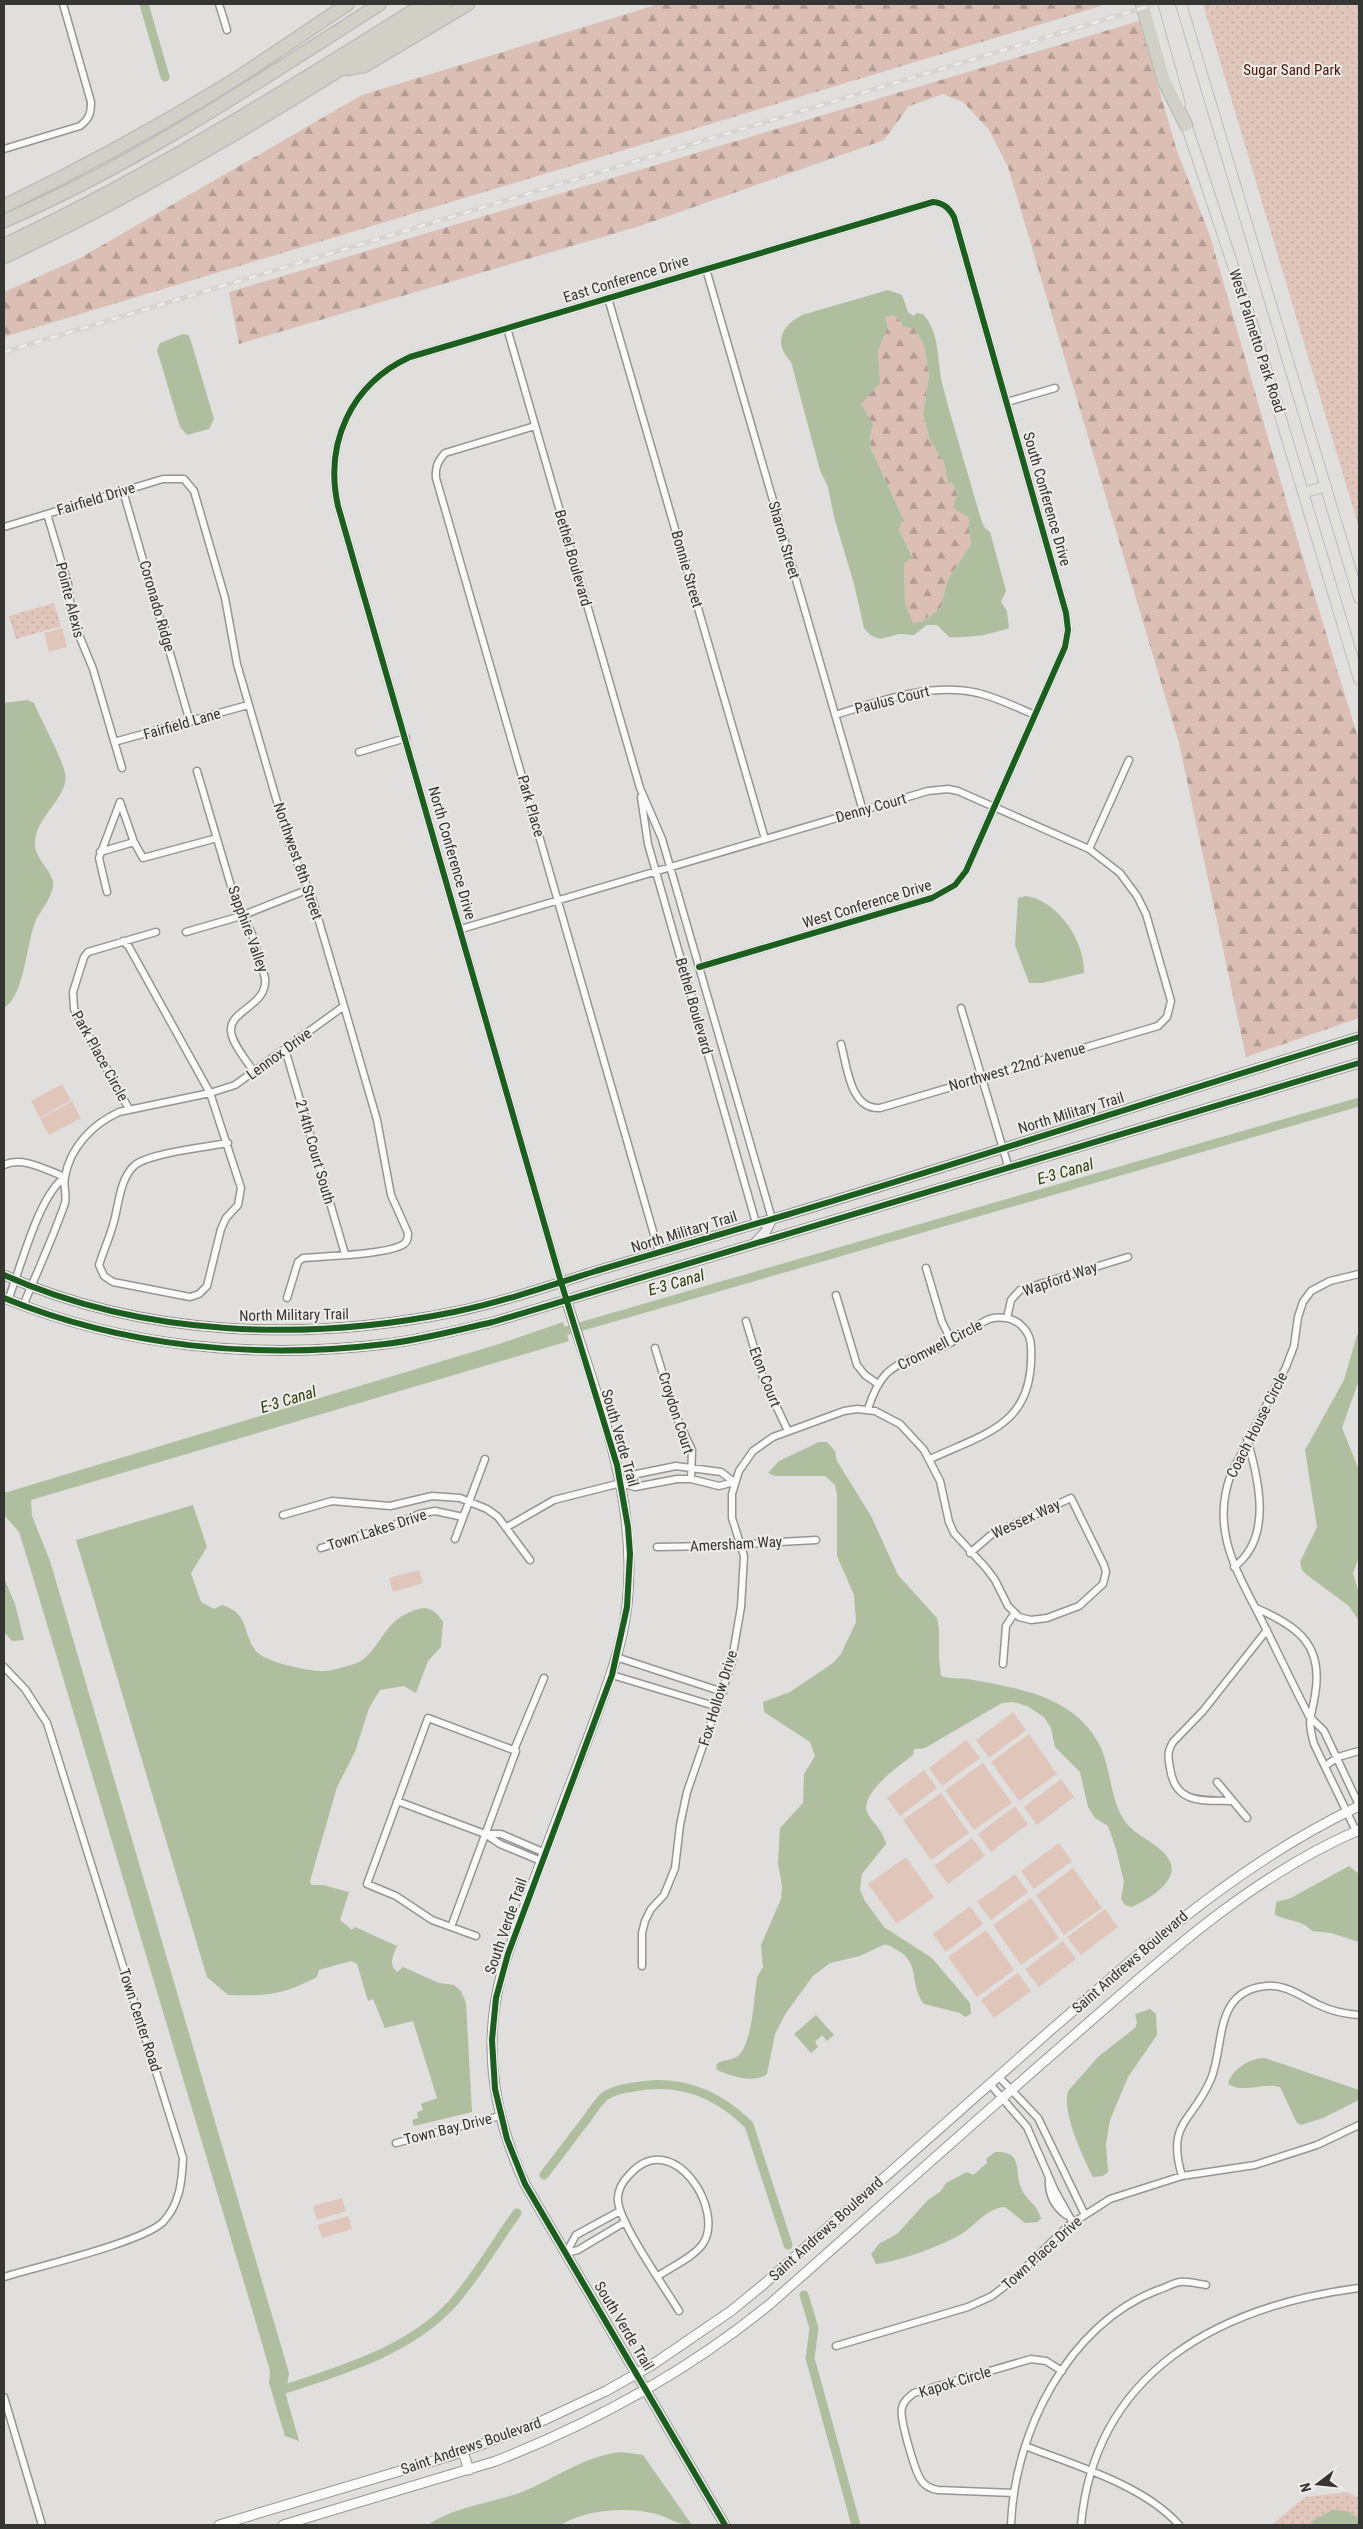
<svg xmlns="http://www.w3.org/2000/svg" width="1363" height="2529" viewBox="0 0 1363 2529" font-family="'Roboto Condensed',sans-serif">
  <defs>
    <pattern id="forest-firs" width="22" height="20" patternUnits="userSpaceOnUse" patternTransform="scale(1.25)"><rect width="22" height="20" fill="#dbbfb4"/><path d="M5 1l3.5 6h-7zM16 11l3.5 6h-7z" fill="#b29c93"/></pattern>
    <pattern id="park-dots" width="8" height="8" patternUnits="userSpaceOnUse" patternTransform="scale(1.25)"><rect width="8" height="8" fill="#e0c5bb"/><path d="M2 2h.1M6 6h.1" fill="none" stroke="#c1aaa1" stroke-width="1.8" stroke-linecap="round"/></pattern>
  </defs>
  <rect width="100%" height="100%" fill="#e0dfdd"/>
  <path fill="#e0c5bb" d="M62 628 67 647 49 652 44 633Z
    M62 1084 71 1100 40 1118 31 1101Z
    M72 1101 81 1118 49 1135 40 1119Z
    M419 1570 423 1583 393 1592 389 1578Z
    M1013 1712 1026 1730 989 1758 976 1740Z
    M1029 1734 1057 1774 1019 1801 991 1762Z
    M966 1740 980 1758 942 1786 929 1768Z
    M983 1763 1012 1803 974 1830 945 1790Z
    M924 1770 937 1788 900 1816 887 1798Z
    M1061 1779 1074 1797 1037 1825 1024 1807Z
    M941 1793 969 1833 931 1860 903 1820Z
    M1015 1806 1028 1824 991 1852 978 1834Z
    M972 1838 985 1856 948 1884 934 1866Z
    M1059 1843 1072 1861 1034 1889 1021 1871Z
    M906 1857 934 1897 897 1924 868 1884Z
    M1073 1868 1102 1908 1064 1935 1036 1895Z
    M1015 1874 1028 1892 991 1920 977 1902Z
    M1031 1898 1059 1938 1021 1965 993 1925Z
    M970 1906 983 1924 946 1952 933 1934Z
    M1105 1909 1118 1927 1081 1955 1067 1937Z
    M986 1930 1014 1970 977 1997 948 1957Z
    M1063 1941 1076 1959 1039 1987 1025 1969Z
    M1018 1973 1031 1991 994 2018 981 2000Z
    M342 2198 346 2211 317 2220 313 2206Z
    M348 2216 352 2229 322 2238 318 2225Z"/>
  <path fill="url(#forest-firs)" d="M659 4H1102L1101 6 4 337V292L80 258 362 95Z
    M1139 21 1177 151 1210 236 1299 545 1359 741V1018L1246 1057 1179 743 1008 167 989 130 963 102 943 94 909 106 884 140 640 226 239 344 229 292Z
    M892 315 914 328 924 345 929 376 923 414 930 440 944 462 948 483 953 482 968 517 971 544 947 581 941 607 923 621 912 623 905 604 904 563 913 557 899 530 903 518 871 449 870 435 861 403 880 383 878 351 888 326 885 317Z"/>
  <path fill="url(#park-dots)" d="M1203 4H1359V528Z
    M54 603 61 626 16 639 9 616Z
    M1347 2492 1359 2498V2525H1272L1305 2497Z"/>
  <path fill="#aebe9f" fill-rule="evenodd" d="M888 290 902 295 908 312 913 316 917 313 923 314C940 333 937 359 942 383 953 426 967 469 979 513L984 527 990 532 1006 591 1001 602 1007 611 1009 628C989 635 970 638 949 637L937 625H927L914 635 899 634 880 639 870 635 864 628 854 584 834 517 828 487 820 470 791 362C773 343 781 326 802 315ZM892 315 902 321V327L914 328 924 345 929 376 923 414 930 440 944 462 948 483H953L957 495 953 508 968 517 971 544 947 581 941 607 924 621 913 623 905 604 904 563 913 558 899 530 903 518 871 449 870 435 873 425 861 404 880 383 878 351 888 326 885 317Z
    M183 334 188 335 190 338 214 419 209 429 187 435 180 427 157 350 160 343Z
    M28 700 34 703C42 722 61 756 65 773 70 798 34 816 35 845 36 861 55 873 53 886 52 897 41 910 36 920 26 943 25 995 4 1008V703Z
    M1026 896C1058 901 1085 941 1084 973L1042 983H1029L1015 945 1018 898Z
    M563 1322 569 1341 31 1500 32 1516 50 1561 289 2373 286 2395 299 2441 285 2436 269 2383 270 2371 254 2316 29 1564 19 1532 4 1515V1493L499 1344Z
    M1357 1335H1359V1380L1342 1428 1359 1470V1557L1353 1573 1359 1594V1621L1349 1606 1307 1575 1302 1570 1300 1562 1317 1527 1305 1450 1344 1380Z
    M819 1442H827L835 1451 837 1461 871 1516 898 1575 937 1618 939 1628V1658L941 1676C949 1679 959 1678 968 1679 1016 1688 1073 1695 1099 1744 1111 1767 1110 1799 1124 1820 1136 1839 1170 1846 1172 1869 1170 1887 1146 1900 1132 1907L1125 1905 1121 1899 1124 1882 1116 1849 1108 1826 1095 1818 1088 1807 1080 1772 1055 1747 1051 1728 1044 1717 1027 1706 1013 1702 1002 1703 925 1748 914 1749 913 1755C900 1765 857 1795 868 1814 874 1824 883 1831 886 1844L862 1874 860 1890 865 1901 884 1927 932 1958 970 2003 971 2014 965 2017 960 2013 924 2004C909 1986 921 1962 897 1950 892 1947 888 1944 883 1945L860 1956 830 1963 813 1976 786 2013 775 2034 767 2074C755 2084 730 2076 717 2070L716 2065C722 2058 734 2062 740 2054 753 2037 754 1998 757 1977L763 1967 761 1945 781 1899 782 1886 778 1863 780 1828 803 1803 804 1774 815 1756 810 1742 764 1712 763 1702 790 1692 833 1663 841 1654 856 1622 854 1595 837 1556V1495L835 1485 825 1476H775L768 1473 779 1461Z
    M193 1505 207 1547 191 1573 201 1602 214 1609 222 1605C250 1614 241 1631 256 1651 264 1662 311 1672 324 1671 331 1671 340 1668 347 1666 351 1665 357 1663 361 1661 384 1644 383 1621 415 1610 429 1605 436 1611 443 1622L441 1647 428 1661 416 1693 404 1686 380 1690 369 1708 355 1752 337 1787 310 1881 311 1885H323L349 1892 340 1920 352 1930 355 1927 397 1946C393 1956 388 1964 397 1972L403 1967 439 1983 454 1985 461 1991 466 2003 472 2112 414 2126 412 2120 418 2118 417 2112 423 2110 421 2104 437 2098 413 2021 385 2028 373 1999 368 2001 357 1964 351 1961 319 1970 317 1977C282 1995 268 1996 228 1995L207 1977 76 1540Z
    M4 1578 15 1604 24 1640 12 1641 4 1632Z
    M1349 1866 1359 1874V1942L1331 1933 1312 1931C1303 1920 1287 1921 1275 1915L1276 1902 1291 1898Z
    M1150 2009 1156 2014 1157 2035 1128 2077 1110 2120 1106 2144 1108 2172 1103 2176 1093 2177C1083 2157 1062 2114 1068 2091L1099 2056 1135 2028 1137 2022 1135 2014Z
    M816 2015 834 2035 827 2041 822 2035 815 2042 818 2047 811 2053 794 2034Z
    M1265 2058 1359 2090V2100L1323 2118 1301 2125 1297 2123 1280 2087C1263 2082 1245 2094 1228 2084 1232 2069 1250 2058 1265 2058Z
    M995 2152C1025 2151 1013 2172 1022 2190 1028 2202 1036 2203 1041 2218L1038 2222 1025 2223 1005 2207C987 2208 977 2224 963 2233 944 2245 898 2262 876 2264L871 2254 880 2243 897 2234 928 2200 941 2191 946 2183 967 2172 973 2175 987 2163 986 2159Z
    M621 2452 643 2455 692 2525C675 2525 668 2516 652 2513 624 2507 585 2510 561 2525H428C456 2506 490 2504 522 2492 556 2478 584 2456 621 2452Z
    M1332 2510 1347 2511 1357 2517 1359 2525H1310L1312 2521Z"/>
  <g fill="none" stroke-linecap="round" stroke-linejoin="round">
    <path stroke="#aebe9f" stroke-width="9" d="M144 4 165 77
      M555 1334 1359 1102
      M544 2175C558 2157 572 2138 586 2120 591 2113 598 2102 605 2096 613 2091 625 2088 634 2087 679 2078 718 2094 749 2125L788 2245
      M804 2295 814 2328 810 2358 856 2525
      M279 2391C339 2371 408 2352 452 2304 476 2277 496 2242 517 2213"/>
    <defs>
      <path id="minor" d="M219 4 227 30
        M4 149 80 126C89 119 91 114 91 102L63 4
        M706 269 863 811
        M608 298 765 839
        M507 328 640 788 662 839 772 1219
        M1007 402 1055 388
        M535 426 445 453C438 461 435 467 436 478L659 1252
        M123 491 190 722
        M47 514 68 584 72 618 93 669 122 768
        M4 527 163 479H184L194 491 225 598 237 664 289 843 313 901 344 1006 377 1120 391 1195 408 1233C408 1237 408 1241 404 1244 387 1255 325 1256 303 1258L298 1262 287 1298
        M835 715C881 701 929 682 978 693 998 698 1016 707 1035 715
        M114 742 248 705
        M359 752 406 738
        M197 771 236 903 252 934 265 978C268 1006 229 1010 231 1031 232 1044 247 1061 254 1072
        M641 797 648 844 756 1223
        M1089 849 1129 760
        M100 852 134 842
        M107 892 99 858 120 802 134 842 143 858 217 838
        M461 929 928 791 948 789 958 791 1089 849 1120 873 1137 896 1146 914 1171 1001 1167 1017 1158 1026 880 1108C850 1110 847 1066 841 1044
        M186 932 241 916 309 889
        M123 941 129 947 210 1093 241 1188 238 1205 226 1218 221 1229 207 1286 199 1294 190 1297 113 1282 104 1276 99 1265C103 1252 109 1239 113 1225 119 1206 119 1179 135 1165 151 1153 206 1147 228 1143
        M961 1008 1009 1169
        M285 1049 345 1254
        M129 1109 74 1009 73 992 84 957 88 952 156 932
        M4 1165C23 1156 46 1170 65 1177
        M926 1268 942 1322 952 1342
        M1359 1274 1330 1281 1311 1291 1303 1302 1298 1317 1294 1346 1286 1367 1231 1474C1209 1533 1240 1576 1265 1627 1280 1657 1294 1687 1309 1716L1324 1731 1359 1805
        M836 1295 857 1365 865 1375 878 1384
        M566 1299 338 506C324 443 351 384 410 357L933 202C944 203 949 208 954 217L1066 613 1068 630 1065 647 966 871 955 885 932 898 699 967
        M8 1300C21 1268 38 1196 65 1177
        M23 1306C37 1272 53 1238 65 1203 67 1195 63 1185 65 1177 70 1147 93 1124 119 1112L210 1093 235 1085 344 1006
        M1007 1318 1011 1300 1020 1290 1128 1257
        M746 1321 763 1378 788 1431
        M655 1348 675 1414 692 1450 691 1479
        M868 1409C872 1396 877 1383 887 1373 906 1356 931 1354 952 1342 964 1335 975 1326 987 1320 993 1317 999 1317 1006 1318 1020 1320 1031 1333 1031 1347 1035 1424 989 1432 930 1459
        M621 1483 635 1487 677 1479H691L719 1486 734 1482
        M283 1515 332 1501 390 1506 432 1496 460 1498 487 1509 498 1517 530 1560
        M507 1527 554 1500 621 1483 632 1475 676 1466 721 1472 734 1482
        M455 1539 485 1459
        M657 1547 711 1546 816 1540
        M321 1548 394 1525 419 1514 435 1511 463 1517
        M1234 1567C1274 1537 1258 1479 1247 1438
        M1256 1608C1297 1626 1324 1644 1315 1695 1311 1720 1307 1718 1314 1744L1356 1831
        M616 1657 723 1692
        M1003 1664 1006 1626 1014 1614
        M4 1667 25 1689 47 1723 183 2158C182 2181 180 2204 163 2222 143 2242 36 2267 4 2277
        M612 1675 718 1707
        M514 1750 544 1678
        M1325 1766 1338 1757 1359 1751
        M1217 1782 1247 1818
        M397 1801 485 1834 500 1844 541 1861
        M1232 1801C1203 1800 1175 1805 1170 1768 1168 1757 1167 1752 1173 1742L1203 1711 1267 1630
        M486 1834H501L545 1853
        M451 1927 516 1751 428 1718 367 1884 396 1896 432 1920 476 1936
        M642 1966V1933L645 1921 651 1909 664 1895 675 1868 680 1825 687 1792 731 1665 741 1607 744 1556 732 1518V1494L739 1471 753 1451 773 1437 844 1411 857 1409 875 1411 900 1424 924 1450 940 1481 949 1522 954 1533 986 1568 995 1580 1008 1606 1019 1617 1031 1620 1047 1618 1079 1606 1103 1584 1106 1572 1104 1565 1071 1498 991 1535 970 1553
        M998 2076 1038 2118 1085 2215
        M990 2084 1027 2127 1055 2191 1073 2223
        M396 2143 500 2116
        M1182 2176C1166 2122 1192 2123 1211 2079 1225 2045 1213 1991 1266 1986 1286 1984 1302 1997 1319 2005 1331 2011 1346 2014 1359 2015
        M1049 2179C1048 2195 1054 2206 1066 2215
        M566 2253 576 2235 620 2211
        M566 2253 578 2250 625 2222
        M658 2276C671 2267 692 2258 702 2245 727 2212 673 2126 630 2174 623 2181 617 2191 618 2201 620 2224 665 2288 679 2311
        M836 2346 968 2307 992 2296 1014 2279 1068 2226 1110 2199 1182 2176 1255 2165 1317 2145 1359 2125
        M4 2397 42 2525
        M1025 2446C1074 2465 1144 2485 1179 2525
        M1014 2493 938 2490C931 2489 925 2486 921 2480 915 2471 899 2418 902 2408 903 2401 909 2397 914 2393L1031 2359 1046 2361 1062 2371
        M1011 2525C1014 2433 1068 2324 1158 2290 1165 2288 1173 2283 1180 2282 1188 2281 1198 2284 1206 2285
        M1081 2525C1095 2371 1220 2306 1359 2288"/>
      <path id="tertiary" d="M566 1299C597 1398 639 1500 627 1605 622 1650 605 1691 590 1733 570 1785 550 1837 531 1889 521 1917 510 1944 502 1972 482 2044 494 2117 525 2184L725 2525
        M463 2452 469 2470
        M219 2525 450 2456 529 2427 606 2391 652 2365 731 2311 764 2284C860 2199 956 2114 1052 2029 1150 1944 1241 1862 1359 1806
        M283 2525 496 2461C595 2422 687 2372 770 2304 873 2213 975 2121 1079 2031 1165 1956 1252 1876 1359 1830"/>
      <path id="secondary" d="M755 1243 766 1231 772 1219
        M4 1275C143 1337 306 1342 454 1312 502 1302 549 1286 596 1271 660 1252 723 1233 786 1215 978 1158 1168 1095 1359 1037
        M4 1298C123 1347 257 1360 385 1344 421 1340 457 1330 493 1322L1359 1063"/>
      <path id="primary" d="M1152 4 1180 104
        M1181 4 1359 598
        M1184 118 1255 332 1359 679
        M1303 493 1326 486"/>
      <path id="motorway" d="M1142 4 1164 81 1186 125
        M348 69 364 66 468 4
        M4 206C77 171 149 132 218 90 262 63 305 32 348 4
        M4 221C136 164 258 82 380 4
        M4 245C151 176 287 90 424 4
        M4 257C158 185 301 95 445 4"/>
    </defs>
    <use href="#minor" stroke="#969593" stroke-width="9"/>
    <use href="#tertiary" stroke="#969593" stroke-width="11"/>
    <use href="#secondary" stroke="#969593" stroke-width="11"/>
    <use href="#primary" stroke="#bcbcbb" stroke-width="12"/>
    <use href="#motorway" stroke="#bcbcbb" stroke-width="15"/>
    <use href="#minor" stroke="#fafafa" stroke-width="6"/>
    <use href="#tertiary" stroke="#fafafa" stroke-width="9"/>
    <use href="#secondary" stroke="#eeedeb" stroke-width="9"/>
    <use href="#primary" stroke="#e1e1db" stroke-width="10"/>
    <use href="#motorway" stroke="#d0d0c7" stroke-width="12"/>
    <defs>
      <path id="rail" d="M4 352 1156 4"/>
    </defs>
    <use href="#rail" stroke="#d5d5d4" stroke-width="4.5"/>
    <use href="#rail" stroke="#eeece9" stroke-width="2.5" stroke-dasharray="8" stroke-linecap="butt"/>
    <defs>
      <path id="cycleway" d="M699 967 932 898 955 885 966 871 1065 647 1068 630 1066 613 954 217C949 208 944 203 933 202L410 357C351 384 324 443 338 506L561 1282 617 1465 628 1527 630 1554 627 1607 612 1675 508 1954 496 1998 492 2040 495 2089 507 2139 525 2184 725 2525
        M4 1275C143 1337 306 1342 454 1312 502 1302 549 1286 596 1271 660 1252 723 1233 786 1215 978 1158 1168 1095 1359 1037
        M4 1298C123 1347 257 1360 385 1344 421 1340 457 1330 493 1322L1359 1063"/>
    </defs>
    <use href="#cycleway" stroke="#eeece9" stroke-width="9"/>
    <use href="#cycleway" stroke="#1b5e20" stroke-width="6"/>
  </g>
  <g text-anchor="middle" stroke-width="4" stroke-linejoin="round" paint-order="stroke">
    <g font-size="15" fill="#4f1300" stroke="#eeece9">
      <text x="1292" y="75">Sugar Sand Park</text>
    </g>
    <g font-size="15" fill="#353533" stroke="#eeece9">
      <text transform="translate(626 279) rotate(-17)" y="5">East Conference Drive</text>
      <text transform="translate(1257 341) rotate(72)" y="5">West Palmetto Park Road</text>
      <text transform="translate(96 499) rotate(-17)" y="5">Fairfield Drive</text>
      <text transform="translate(1047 499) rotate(74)" y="5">South Conference Drive</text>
      <text transform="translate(784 540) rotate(74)" y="5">Sharon Street</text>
      <text transform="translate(573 558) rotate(74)" y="5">Bethel Boulevard</text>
      <text transform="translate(687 569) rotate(74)" y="5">Bonnie Street</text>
      <text transform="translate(70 600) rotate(76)" y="5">Pointe Alexis</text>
      <text transform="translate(157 606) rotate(74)" y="5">Coronado Ridge</text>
      <text transform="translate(892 700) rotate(-14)" y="5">Paulus Court</text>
      <text transform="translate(182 724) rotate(-16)" y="5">Fairfield Lane</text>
      <text transform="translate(531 806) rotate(74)" y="5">Park Place</text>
      <text transform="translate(871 808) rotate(-16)" y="5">Denny Court</text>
      <text transform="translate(452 853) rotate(74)" y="5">North Conference Drive</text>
      <text transform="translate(298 861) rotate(71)" y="5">Northwest 8th Street</text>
      <text transform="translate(867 904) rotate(-17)" y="5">West Conference Drive</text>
      <text transform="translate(248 929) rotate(70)" y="5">Sapphire Valley</text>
      <text transform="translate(694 1006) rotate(74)" y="5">Bethel Boulevard</text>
      <text transform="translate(279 1054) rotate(-36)" y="5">Lennox Drive</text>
      <text transform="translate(100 1056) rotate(61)" y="5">Park Place Circle</text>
      <text transform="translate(1017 1067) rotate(-16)" y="5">Northwest 22nd Avenue</text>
      <text transform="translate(1071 1113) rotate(-17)" y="5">North Military Trail</text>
      <text transform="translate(315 1152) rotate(74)" y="5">214th Court South</text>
      <text transform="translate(684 1232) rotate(-17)" y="5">North Military Trail</text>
      <text transform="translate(1060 1279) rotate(-19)" y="5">Wapford Way</text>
      <text transform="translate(294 1315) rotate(-1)" y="5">North Military Trail</text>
      <text transform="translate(940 1345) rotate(-27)" y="5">Cromwell Circle</text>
      <text transform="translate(765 1377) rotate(69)" y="5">Eton Court</text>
      <text transform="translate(676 1413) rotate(72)" y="5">Croydon Court</text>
      <text transform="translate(1257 1425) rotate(-63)" y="5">Coach House Circle</text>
      <text transform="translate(620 1438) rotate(74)" y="5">South Verde Trail</text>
      <text transform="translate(1026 1519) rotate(-25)" y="5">Wessex Way</text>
      <text transform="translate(377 1530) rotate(-18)" y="5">Town Lakes Drive</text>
      <text transform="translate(736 1544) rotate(-3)" y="5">Amersham Way</text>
      <text transform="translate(718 1698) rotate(-73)" y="5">Fox Hollow Drive</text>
      <text transform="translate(506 1926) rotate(-71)" y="5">South Verde Trail</text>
      <text transform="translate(1130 1962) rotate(-41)" y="5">Saint Andrews Boulevard</text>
      <text transform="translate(140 2020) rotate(72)" y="5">Town Center Road</text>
      <text transform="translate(448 2129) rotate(-14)" y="5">Town Bay Drive</text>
      <text transform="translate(826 2229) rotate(-42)" y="5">Saint Andrews Boulevard</text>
      <text transform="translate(1042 2253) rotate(-42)" y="5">Town Place Drive</text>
      <text transform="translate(624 2326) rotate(59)" y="5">South Verde Trail</text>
      <text transform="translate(955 2382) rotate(-17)" y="5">Kapok Circle</text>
      <text transform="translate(471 2446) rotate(-19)" y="5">Saint Andrews Boulevard</text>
    </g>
    <g font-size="16" font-style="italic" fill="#293e0e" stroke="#eeece9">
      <text transform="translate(1065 1171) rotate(-16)" y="6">E-3 Canal</text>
      <text transform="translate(676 1282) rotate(-16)" y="6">E-3 Canal</text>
      <text transform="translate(288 1399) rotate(-17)" y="6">E-3 Canal</text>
    </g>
  </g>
  <rect width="1363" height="2529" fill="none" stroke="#353533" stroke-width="10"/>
  <g transform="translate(1318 2484) rotate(254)" stroke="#eeece9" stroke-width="4" paint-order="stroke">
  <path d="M0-4L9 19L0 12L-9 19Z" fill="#353533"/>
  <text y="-8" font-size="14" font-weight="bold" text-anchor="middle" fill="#353533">N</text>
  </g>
</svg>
